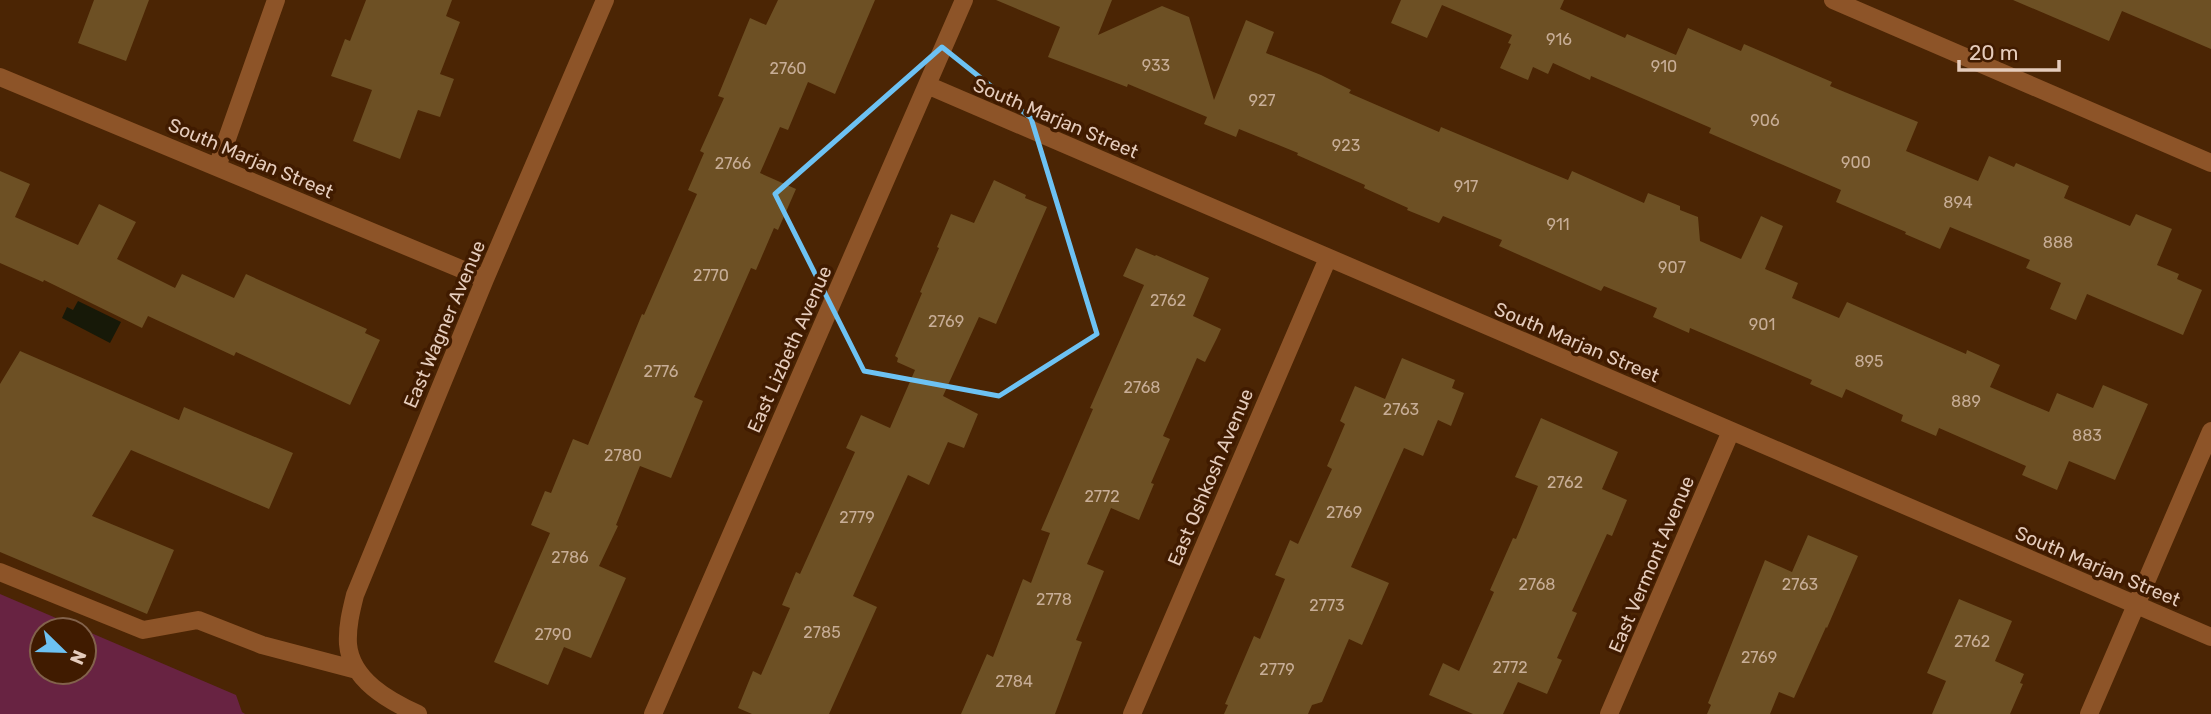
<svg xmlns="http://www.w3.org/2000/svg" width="2211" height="714" viewBox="0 0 2211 714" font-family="Rubik,sans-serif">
  <rect width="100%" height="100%" fill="#4b2504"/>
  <path fill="#682342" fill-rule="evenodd" d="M0 594 236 695 242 712 245 714H0ZM42 630H84V672H42Z"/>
  <path fill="#171908" d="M78 301 121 322 110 343 62 318 67 307 73 310Z"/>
  <path fill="#6d5024" d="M94 0H149L126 61 78 43Z
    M366 0H452L446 16 460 22 440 74 454 79 440 117 418 110 400 159 353 141 372 90 331 76 345 39 350 41Z
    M778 0H875L835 94 808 82 788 130 780 127 760 173 796 189 778 230 774 228 756 270 751 268 694 397 703 401 671 478 640 466 616 525 618 526 599 566 626 578 591 658 564 647 548 685 494 662 550 533 531 525 545 491 551 493 573 439 588 445 642 314 644 315 697 194 688 190 704 153 700 151 724 98 718 96 750 18 766 25Z
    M996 0H1112L1098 35 1162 6 1189 17 1214 100 1246 20 1274 32 1266 53 1321 75 1351 90 1349 93 1439 132 1441 127 1568 180 1572 171 1644 203 1648 193 1680 206V210L1698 217 1700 241 1741 259 1761 216 1783 226 1765 269 1798 283 1792 298 1839 318 1847 302 1966 354 1967 350 2000 365 1990 387 2049 412 2057 393 2093 408 2103 385 2148 404 2115 480 2069 461 2057 490 2022 475 2026 466 1939 428 1936 436 1901 421 1903 415 1846 389 1842 398 1810 384 1812 380 1690 328 1689 333 1653 317 1657 308 1604 286 1601 291 1499 246 1502 240 1443 216 1439 223 1407 210 1408 208 1364 188 1365 185 1297 155 1298 153 1239 129 1236 137 1204 124 1207 117 1128 84 1127 87 1048 57 1060 27Z
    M1401 0H1564L1560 9 1625 38 1627 34 1676 55 1688 28 1741 51 1744 44 1832 82 1830 86 1918 122 1906 151 1978 181 1989 156 2014 167 2016 163 2069 186 2064 198 2130 226 2136 214 2172 229 2157 265 2179 274 2177 279 2202 290 2183 335 2087 294 2076 320 2050 309 2061 283 2026 268 2030 260 1950 227 1940 249 1905 234 1906 232 1836 202 1841 190 1709 133 1711 128 1591 76 1590 80 1553 63 1548 74 1533 67 1528 80 1500 68 1511 44 1508 43 1512 35 1442 5 1427 38 1391 23Z
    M2013 0H2211V49L2122 11 2109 41Z
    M0 171 30 184 15 217 78 245 99 204 136 222 117 259 175 288 182 274 234 298 246 274 367 329 365 333 380 340 350 405 236 352 234 356 148 316 142 328 44 280 43 282 0 263Z
    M994 180 1026 195 1025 198 1047 207 996 324 979 317 943 396 978 414 964 448 948 442 929 485 908 475 853 596 877 607 829 714H752L738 708 753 671 761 675 790 608 782 605 796 572 800 574 855 452 846 448 861 415 890 428 915 370 897 362 898 358 895 356 922 293 920 292 939 248 937 247 951 214 974 223Z
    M1136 248 1155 256 1156 255 1209 278 1193 316 1221 329 1217 338 1205 362 1197 358 1163 436 1170 439 1151 483 1154 484 1139 520 1111 508 1087 564 1104 571 1076 640 1082 642 1055 714H961L987 654 993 657 1023 579 1031 583 1050 533 1041 530 1093 409 1090 408 1144 285 1123 276Z
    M20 351 179 420 184 407 293 453 269 509 131 450 92 516 174 550 147 614 0 552V384Z
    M1402 358 1455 380 1452 388 1464 393 1451 426 1438 420 1423 456 1404 448 1351 567 1389 583 1362 645 1349 639 1322 702 1312 705 1308 714H1224L1228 705 1225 704 1254 636 1260 639 1285 579 1275 575 1290 540 1298 544 1332 469 1327 466 1345 424 1340 421 1355 386 1385 399Z
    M1541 418 1618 452 1602 489 1627 500 1612 536 1607 534 1572 611 1577 613 1557 658 1562 660 1547 694 1518 682 1503 714H1473L1429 695 1443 663 1459 671 1494 592 1490 590 1513 538 1516 539 1538 486 1515 477Z
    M1808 535 1858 556 1827 628 1826 627 1794 698 1779 692 1770 714H1707L1711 705 1708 703 1765 560 1792 572Z
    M1959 599 2012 621 1995 661 2024 674 2020 683 2023 684 2010 714H1932L1946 681 1927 673Z"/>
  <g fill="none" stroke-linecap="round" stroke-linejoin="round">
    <path stroke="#8d5428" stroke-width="18" d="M1833 0 2211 163
      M0 77 485 279
      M927 85 2211 637
      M217 167 276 0
      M0 572 143 630 198 620 262 645 357 670
      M418 714C389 701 351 680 348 644 347 627 351 611 355 595L485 279 605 0
      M653 714 964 0
      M1132 714 1328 258
      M1609 714 1731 431
      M2089 714 2211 431"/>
  </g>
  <path fill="none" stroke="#6dc2f3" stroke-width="5" stroke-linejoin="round" d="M942 47 1031 118 1097 334 999 396 864 371 775 194Z"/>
  <g text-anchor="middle" stroke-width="7" stroke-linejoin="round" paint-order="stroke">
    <g font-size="16" fill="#c7ad96">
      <text x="1559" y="45">916</text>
      <text x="1156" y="71">933</text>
      <text x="1664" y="72">910</text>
      <text x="788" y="74">2760</text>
      <text x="1262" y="106">927</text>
      <text x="1765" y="126">906</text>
      <text x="1346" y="151">923</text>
      <text x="1856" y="168">900</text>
      <text x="733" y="169">2766</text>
      <text x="1466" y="192">917</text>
      <text x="1958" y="208">894</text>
      <text x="1558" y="230">911</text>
      <text x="2058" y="248">888</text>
      <text x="1672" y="273">907</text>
      <text x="711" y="281">2770</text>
      <text x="1168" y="306">2762</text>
      <text x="946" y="327">2769</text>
      <text x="1762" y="330">901</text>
      <text x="1869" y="367">895</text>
      <text x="661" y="377">2776</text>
      <text x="1142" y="393">2768</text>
      <text x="1966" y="407">889</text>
      <text x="1401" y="415">2763</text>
      <text x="2087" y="441">883</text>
      <text x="623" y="461">2780</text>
      <text x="1565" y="488">2762</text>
      <text x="1102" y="502">2772</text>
      <text x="1344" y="518">2769</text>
      <text x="857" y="523">2779</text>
      <text x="570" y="563">2786</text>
      <text x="1537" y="590">2768</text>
      <text x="1800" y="590">2763</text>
      <text x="1054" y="605">2778</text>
      <text x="1327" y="611">2773</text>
      <text x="822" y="638">2785</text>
      <text x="553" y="640">2790</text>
      <text x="1972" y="647">2762</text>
      <text x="1759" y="663">2769</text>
      <text x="1510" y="673">2772</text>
      <text x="1277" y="675">2779</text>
      <text x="1014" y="687">2784</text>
    </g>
    <g font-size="19" fill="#e5ccbc" stroke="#401b00">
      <text transform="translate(1056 118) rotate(23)" y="7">South Marjan Street</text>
      <text transform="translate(251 158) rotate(23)" y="7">South Marjan Street</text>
      <text transform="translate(444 324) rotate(-67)" y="7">East Wagner Avenue</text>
      <text transform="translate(1577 342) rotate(23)" y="7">South Marjan Street</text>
      <text transform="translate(789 349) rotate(-66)" y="7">East Lizbeth Avenue</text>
      <text transform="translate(1210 477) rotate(-67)" y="7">East Oshkosh Avenue</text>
      <text transform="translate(1651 564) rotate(-67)" y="7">East Vermont Avenue</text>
      <text transform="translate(2098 566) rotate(23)" y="7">South Marjan Street</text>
    </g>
  </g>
  <g transform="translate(63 651) rotate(113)"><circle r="33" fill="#401b00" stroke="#82624b" stroke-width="2"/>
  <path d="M0-5L12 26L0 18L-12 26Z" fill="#6dc2f3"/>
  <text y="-10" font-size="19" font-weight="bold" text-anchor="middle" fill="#e5ccbc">N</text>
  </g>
  <path d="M1959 60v10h100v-10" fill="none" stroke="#e5ccbc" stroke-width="3.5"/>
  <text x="1969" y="60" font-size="21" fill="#e5ccbc" stroke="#401b00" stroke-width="5" paint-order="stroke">20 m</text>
</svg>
